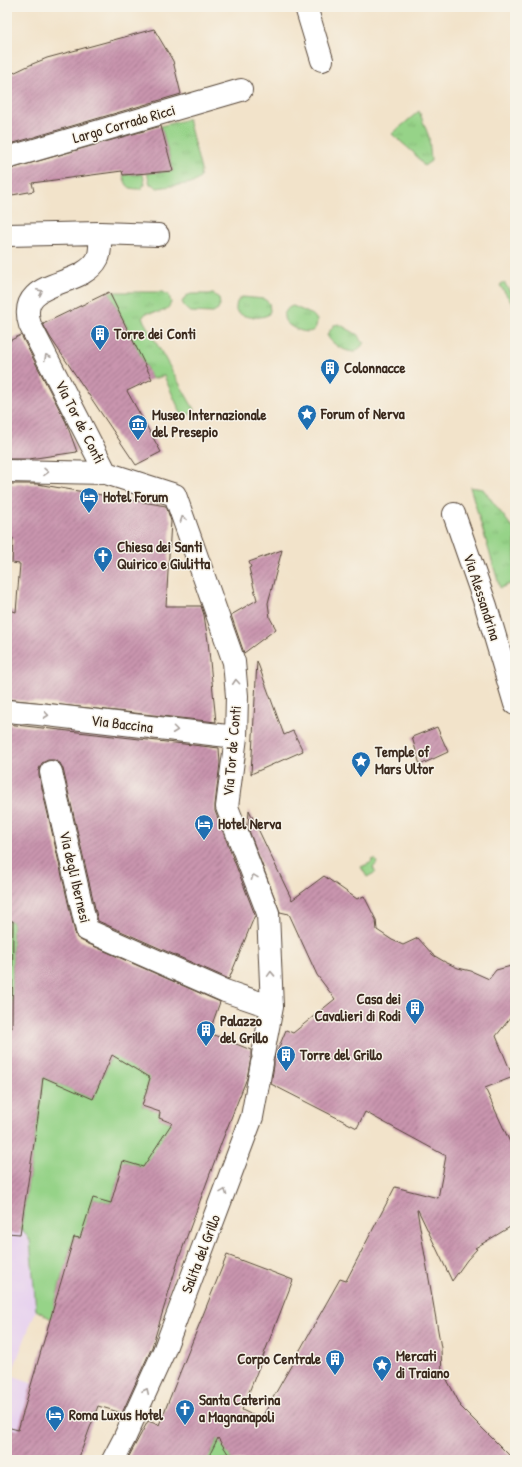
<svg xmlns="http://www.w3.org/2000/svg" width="522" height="1467" viewBox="0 0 522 1467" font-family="'Patrick Hand',sans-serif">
  <defs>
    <pattern id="grass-tufts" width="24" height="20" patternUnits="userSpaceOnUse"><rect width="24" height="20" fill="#96d388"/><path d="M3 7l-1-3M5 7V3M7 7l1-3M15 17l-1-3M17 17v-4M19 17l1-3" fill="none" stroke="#82b575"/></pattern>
    <pattern id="building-hatch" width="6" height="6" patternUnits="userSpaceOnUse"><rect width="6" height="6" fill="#c994ae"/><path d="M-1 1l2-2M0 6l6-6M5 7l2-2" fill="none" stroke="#a4798d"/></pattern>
  </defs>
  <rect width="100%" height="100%" fill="#f7f3e8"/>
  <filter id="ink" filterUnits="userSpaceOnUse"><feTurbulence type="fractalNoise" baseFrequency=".025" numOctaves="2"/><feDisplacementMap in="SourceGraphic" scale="8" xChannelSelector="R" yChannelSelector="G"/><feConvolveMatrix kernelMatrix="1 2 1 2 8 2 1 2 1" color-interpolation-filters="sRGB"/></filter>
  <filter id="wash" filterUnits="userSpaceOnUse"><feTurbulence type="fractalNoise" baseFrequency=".012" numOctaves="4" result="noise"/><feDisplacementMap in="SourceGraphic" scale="16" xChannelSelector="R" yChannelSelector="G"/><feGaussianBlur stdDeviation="0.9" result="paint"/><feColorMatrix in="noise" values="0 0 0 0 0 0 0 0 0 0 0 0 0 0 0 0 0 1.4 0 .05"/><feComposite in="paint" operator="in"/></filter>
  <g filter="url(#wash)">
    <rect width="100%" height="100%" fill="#f2e3ca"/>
    <path fill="#e7d2ef" d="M7 921H37L43 1077 40 1104 21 1228 30 1240 36 1310 11 1375 98 1406 78 1460H11L7 1459Z"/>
    <path fill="url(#grass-tufts)" stroke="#687e53" d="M419 111 429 137 431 161 424 166 414 153 392 134Z
      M188 119 201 170 200 178 193 183 157 188 154 185 150 184 147 173 173 171 161 126Z
      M143 174 145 185 142 186V189C128 189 127 188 123 175Z
      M504 282 515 300V308L500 285Z
      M109 292H162L169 295 171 303C166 314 157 312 146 313L142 318 195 411 183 418 164 376 152 379Z
      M191 294H213L219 298 220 305 218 310 213 313 191 312 186 309 182 302 186 296Z
      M242 297 264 299 269 303 270 311 268 315C258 319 243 318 236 311 236 304 236 301 242 297Z
      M293 306 313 315 317 320C317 324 316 329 312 331 305 335 276 324 286 311 288 308 289 307 293 306Z
      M339 324 358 335 361 341 365 343 355 352C345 352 331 344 327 335L334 325Z
      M470 487 483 489 515 531V582L500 588Z
      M375 859 377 863 373 868 376 872 367 877 361 867 372 862 371 860Z"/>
    <path fill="#96d388" stroke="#687e53" d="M7 921H13L12 1028 7 1027Z
      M125 1026 150 1078 142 1106 160 1112 159 1118 172 1123 152 1170 123 1161 111 1203 93 1198 86 1220 83 1239 74 1237 67 1260 88 1266 83 1283 62 1276 55 1303 53 1320 36 1310 30 1240 21 1228 40 1104 43 1077 93 1099Z
      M219 1437 232 1460H207Z"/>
    <g id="blocks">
      <path fill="url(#building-hatch)" d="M154 29 173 61 181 94 7 145V76L30 65 47 58Z
        M161 126 173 171 123 175 122 171 32 183 34 191 7 196V170Z
        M109 292 152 379 127 391 161 452 136 465 50 337 43 324Z
        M21 335 66 422 77 452 29 459H7V342Z
        M7 484H37L166 506 171 521 166 606H201L204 615 208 641 216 722 7 699V609L16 612 20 564 12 563 13 538H7Z
        M282 550 268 603 270 618 276 629 244 653 231 615 257 600 249 568 251 567 249 562Z
        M257 661 284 735 293 731 303 751 251 774Z
        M7 724 219 748 220 763 215 805V811L255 915 229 979 98 921 63 769 60 763 54 760H48L42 763 39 769V775L75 933 77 938 82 941 220 1002 209 1033 251 1050V1058L247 1078 222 1141 179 1258 152 1347 122 1413 98 1406 78 1460H7V1427L18 1430 74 1237 80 1238 93 1198 111 1203 123 1161 143 1167 172 1123 159 1118 160 1112 142 1106 150 1078 112 1055 93 1099 43 1077 40 1104 20 1234 7 1233V1027L12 1028 13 921H7Z
        M437 727 448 752 420 765 412 737Z
        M249 810 292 900 324 876 357 899 364 896 376 920 377 930 392 940 403 945 418 938 433 955 445 962 458 968 471 971 489 979 496 970 515 965V1012L496 1036 513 1077 485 1088 515 1153V1224L475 1248 477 1249 467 1260 452 1281 418 1210H417L441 1348 442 1378 445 1376 461 1406H460L514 1460H232L218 1438 207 1460H127L148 1421 159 1425 227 1255 293 1280 242 1410 261 1419 340 1279 346 1281 395 1187 438 1198 446 1156 365 1112 357 1128 271 1084 274 1065V1059L286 1030 293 1033 335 999 317 975 289 914 280 912 248 828Z"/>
    </g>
  </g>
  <g filter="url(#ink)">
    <use href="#blocks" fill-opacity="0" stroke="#564638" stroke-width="1"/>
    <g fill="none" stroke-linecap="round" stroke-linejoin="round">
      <defs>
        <path id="street" d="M306 7 322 60
          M7 158 241 90
          M100 233C100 241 101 251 98 258 82 290 15 277 30 325L106 473 175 495 234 662 237 696 236 737 227 807 268 913 272 1007 263 1054
          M7 235 100 233 158 235
          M7 471 106 473
          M454 514 486 606 515 704
          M7 711 39 714 236 737
          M51 772 87 930 225 991 272 1007
          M113 1460 124 1439 164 1351 252 1117 262 1063"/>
      </defs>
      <use href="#street" stroke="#564638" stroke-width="24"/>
      <use href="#street" stroke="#fff" stroke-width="22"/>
    </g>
    <defs><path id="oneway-chevron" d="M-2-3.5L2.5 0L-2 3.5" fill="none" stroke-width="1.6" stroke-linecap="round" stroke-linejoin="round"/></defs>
    <g stroke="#a79f9a">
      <use href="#oneway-chevron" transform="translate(40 292) rotate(-26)"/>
      <use href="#oneway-chevron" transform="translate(47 357) rotate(-117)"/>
      <use href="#oneway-chevron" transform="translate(46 472) rotate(1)"/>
      <use href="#oneway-chevron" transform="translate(183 519) rotate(-110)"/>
      <use href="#oneway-chevron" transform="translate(236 682) rotate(-94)"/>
      <use href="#oneway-chevron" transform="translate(46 715) rotate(7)"/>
      <use href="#oneway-chevron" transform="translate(175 730) rotate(7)"/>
      <use href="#oneway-chevron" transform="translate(254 877) rotate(-111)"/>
      <use href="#oneway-chevron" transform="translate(271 974) rotate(-92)"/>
      <use href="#oneway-chevron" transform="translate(224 1192) rotate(-69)"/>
      <use href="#oneway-chevron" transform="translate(146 1391) rotate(-65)"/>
    </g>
  </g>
  <defs>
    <symbol id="building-pin" viewBox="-11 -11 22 30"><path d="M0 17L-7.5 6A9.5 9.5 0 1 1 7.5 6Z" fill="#1f6fb2" stroke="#f7f3e8"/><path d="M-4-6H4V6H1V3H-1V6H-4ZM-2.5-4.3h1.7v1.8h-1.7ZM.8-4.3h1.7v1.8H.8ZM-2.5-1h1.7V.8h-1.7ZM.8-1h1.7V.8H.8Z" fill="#fff"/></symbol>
    <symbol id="sight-pin" viewBox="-11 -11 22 30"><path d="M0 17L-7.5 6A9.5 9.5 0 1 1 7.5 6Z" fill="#1f6fb2" stroke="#f7f3e8"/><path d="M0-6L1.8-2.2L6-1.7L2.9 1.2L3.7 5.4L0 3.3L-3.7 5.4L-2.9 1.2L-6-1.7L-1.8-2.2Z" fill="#fff"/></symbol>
    <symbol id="museum-pin" viewBox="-11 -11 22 30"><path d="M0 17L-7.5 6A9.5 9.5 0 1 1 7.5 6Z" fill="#1f6fb2" stroke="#f7f3e8"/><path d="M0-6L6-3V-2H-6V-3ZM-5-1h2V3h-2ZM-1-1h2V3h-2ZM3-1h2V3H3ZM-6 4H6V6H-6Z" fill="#fff"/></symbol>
    <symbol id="hotel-pin" viewBox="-11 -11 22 30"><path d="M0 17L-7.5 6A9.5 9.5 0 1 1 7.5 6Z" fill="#1f6fb2" stroke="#f7f3e8"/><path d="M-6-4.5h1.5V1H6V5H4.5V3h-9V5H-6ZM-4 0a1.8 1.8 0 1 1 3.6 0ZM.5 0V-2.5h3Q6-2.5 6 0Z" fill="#fff"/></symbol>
    <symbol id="church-pin" viewBox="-11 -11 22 30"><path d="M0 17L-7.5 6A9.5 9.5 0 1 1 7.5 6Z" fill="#1f6fb2" stroke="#f7f3e8"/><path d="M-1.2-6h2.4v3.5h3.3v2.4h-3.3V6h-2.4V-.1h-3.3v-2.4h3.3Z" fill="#fff"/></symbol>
  </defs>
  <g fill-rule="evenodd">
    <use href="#building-pin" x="89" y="323" width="22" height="30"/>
    <use href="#building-pin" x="319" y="357" width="22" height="30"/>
    <use href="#sight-pin" x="296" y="403" width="22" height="30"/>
    <use href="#museum-pin" x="127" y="413" width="22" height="30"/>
    <use href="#hotel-pin" x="78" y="486" width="22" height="30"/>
    <use href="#church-pin" x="92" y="545" width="22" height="30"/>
    <use href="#sight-pin" x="350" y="750" width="22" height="30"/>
    <use href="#hotel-pin" x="193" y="813" width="22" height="30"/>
    <use href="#building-pin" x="404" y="997" width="22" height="30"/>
    <use href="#building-pin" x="195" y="1019" width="22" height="30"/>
    <use href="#building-pin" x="275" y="1044" width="22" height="30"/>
    <use href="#building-pin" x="324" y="1348" width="22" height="30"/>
    <use href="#sight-pin" x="371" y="1354" width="22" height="30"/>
    <use href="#church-pin" x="174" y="1398" width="22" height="30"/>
    <use href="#hotel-pin" x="44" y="1404" width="22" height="30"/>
  </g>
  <g text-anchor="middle" stroke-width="3" stroke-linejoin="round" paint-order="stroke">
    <g font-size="15" fill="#3b2a1e" stroke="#f7f3e8">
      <text transform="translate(124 124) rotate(-16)" y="5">Largo Corrado Ricci</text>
      <text transform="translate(80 422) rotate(63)" y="5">Via Tor de' Conti</text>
      <text transform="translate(482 597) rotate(72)" y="5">Via Alessandrina</text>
      <text transform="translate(122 724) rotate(7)" y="5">Via Baccina</text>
      <text transform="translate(232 751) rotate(-85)" y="5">Via Tor de' Conti</text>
      <text transform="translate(75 877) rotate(77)" y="5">Via degli Ibernesi</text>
      <text transform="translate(201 1254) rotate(-69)" y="5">Salita del Grillo</text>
    </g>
    <g font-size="15" font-weight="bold" fill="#3b2a1e" stroke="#f7f3e8" text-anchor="start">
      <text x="114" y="339">Torre dei Conti</text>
      <text x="344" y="373">Colonnacce</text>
      <text x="321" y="419">Forum of Nerva</text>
      <text x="152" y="420">Museo Internazionale<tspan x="152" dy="17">del Presepio</tspan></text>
      <text x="103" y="502">Hotel Forum</text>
      <text x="117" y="552">Chiesa dei Santi<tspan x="117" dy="17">Quirico e Giulitta</tspan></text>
      <text x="375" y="757">Temple of<tspan x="375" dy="17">Mars Ultor</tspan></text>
      <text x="218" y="829">Hotel Nerva</text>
      <text x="401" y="1004" text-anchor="end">Casa dei<tspan x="401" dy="17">Cavalieri di Rodi</tspan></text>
      <text x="220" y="1026">Palazzo<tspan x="220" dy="17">del Grillo</tspan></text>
      <text x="300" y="1060">Torre del Grillo</text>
      <text x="396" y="1361">Mercati<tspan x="396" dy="17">di Traiano</tspan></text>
      <text x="321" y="1364" text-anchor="end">Corpo Centrale</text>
      <text x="199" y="1405">Santa Caterina<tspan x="199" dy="17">a Magnanapoli</tspan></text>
      <text x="69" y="1420">Roma Luxus Hotel</text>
    </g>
  </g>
  <rect width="522" height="1467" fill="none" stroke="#f7f3e8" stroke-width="24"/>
</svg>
